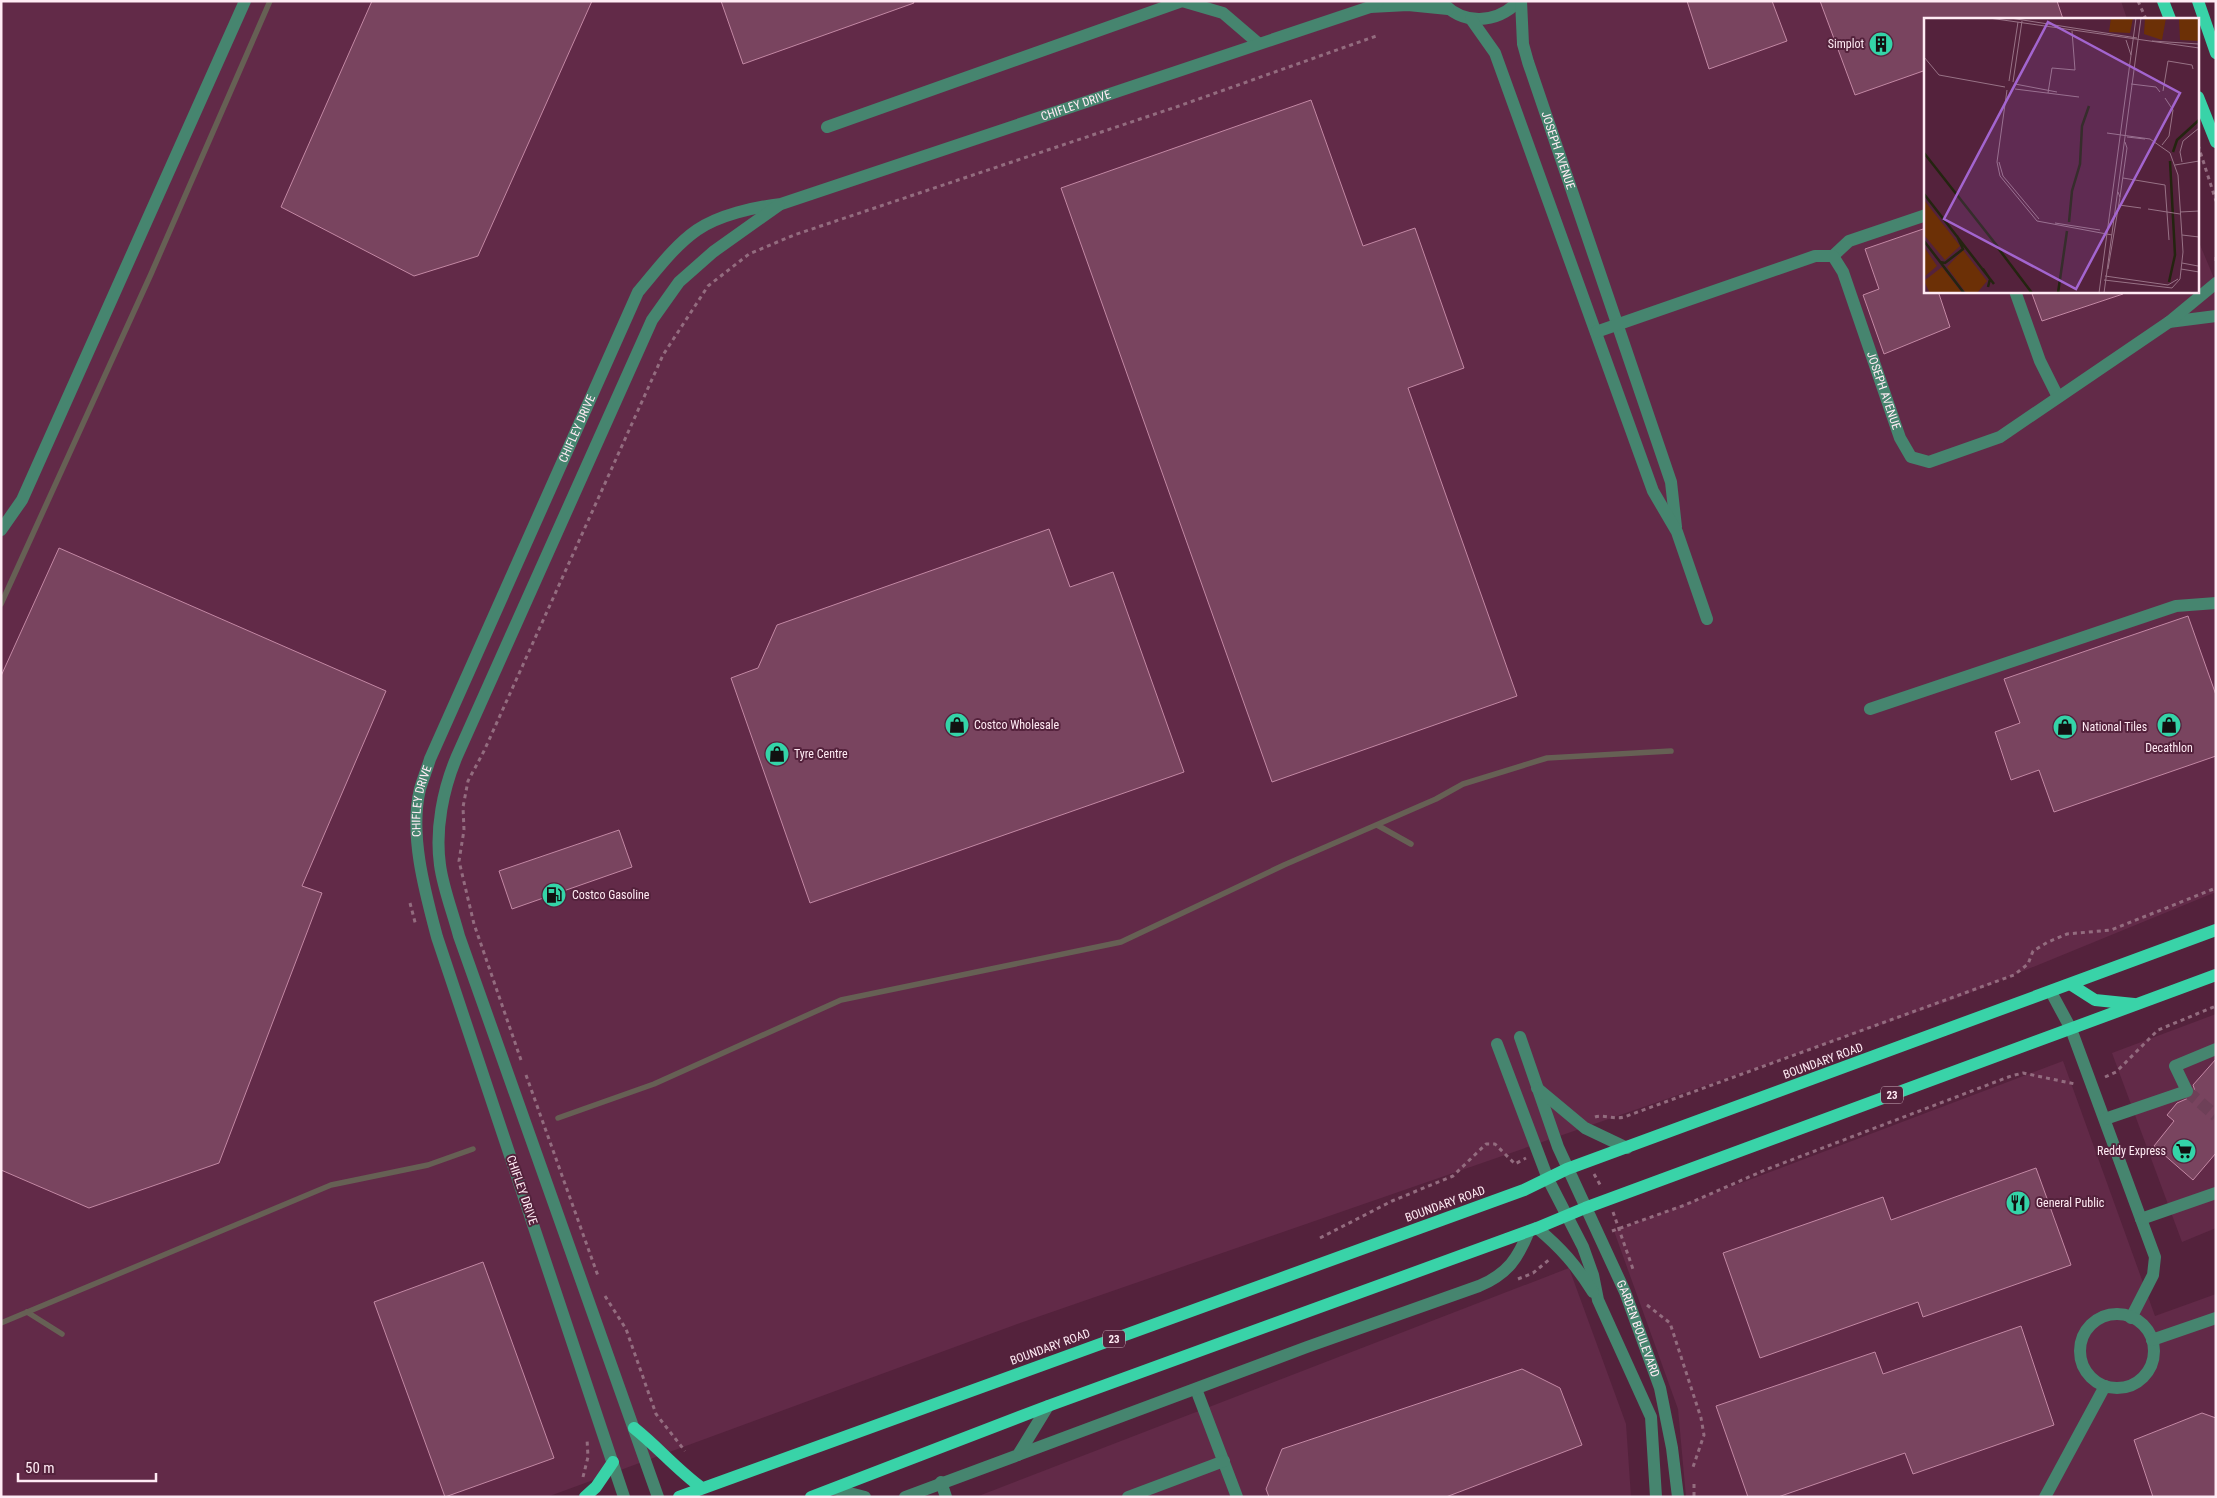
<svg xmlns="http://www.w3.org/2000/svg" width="2217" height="1498" viewBox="0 0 2217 1498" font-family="'Roboto Condensed',sans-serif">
  <rect width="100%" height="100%" fill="#54223c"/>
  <path fill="#622a48" d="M1 1H2121L2127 19H1926V291H2198V240L2216 283V892L1955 999 1023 1322 547 1497H1Z
    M2216 1014V1228L2182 1242 2112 1053Z
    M2063 1061 2155 1316 2216 1294V1497H1686L1678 1409 1614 1231Z
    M1569 1268 1626 1424 1631 1497H976Z"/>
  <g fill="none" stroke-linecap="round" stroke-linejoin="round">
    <path stroke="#666054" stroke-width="5.5" d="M1 604 151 274 270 1
      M1377 825 1411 844
      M558 1118 654 1084 841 1000 1121 942 1284 865 1436 799 1463 784 1547 758 1671 751
      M27 1312 62 1334
      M1 1323 331 1185 428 1165 473 1149"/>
  </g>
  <path fill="#79445f" stroke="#c388a4" d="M372 1H592L478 256 414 276 281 207Z
    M721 1H913L914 3 743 64Z
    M1687 1H1772L1787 41 1709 69Z
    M1820 1H2057L2063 19H1926V70L1855 95Z
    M1311 100 1363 246 1415 228 1464 368 1408 388 1517 696 1272 782 1061 188Z
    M1926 228V291H1938L1950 327 1884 354 1863 295 1879 289 1865 249Z
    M2031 291H2123V294L2042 321Z
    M1049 529 1070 587 1113 572 1184 772 810 903 731 678 758 668 777 625Z
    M59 548 386 691 302 886 322 893 219 1163 89 1208 1 1170V676Z
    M2188 616 2216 695V756L2054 812 2039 770 2011 780 1995 732 2020 723 2004 679Z
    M619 830 632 867 512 909 499 871Z
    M2216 1059V1153L2193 1180 2154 1146 2174 1121 2167 1115 2177 1103 2193 1096 2195 1091 2193 1085Z
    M2036 1168 2071 1265 1923 1317 1918 1302 1760 1358 1723 1253 1883 1197 1891 1220Z
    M483 1262 554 1458 445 1497 374 1302Z
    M2021 1326 2054 1425 1913 1474 1905 1453 1778 1497H1748L1716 1406 1875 1352 1883 1374Z
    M1522 1369 1560 1388 1582 1445 1446 1497H1269L1266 1489 1282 1449Z
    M2202 1413 2216 1418V1497H2153L2134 1440Z"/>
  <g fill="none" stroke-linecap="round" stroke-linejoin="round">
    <path stroke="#6e4058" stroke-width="12" stroke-dasharray="12 6" stroke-linecap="butt" d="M2187 1091 2216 1116"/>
    <path stroke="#936c7f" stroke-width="3" stroke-dasharray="4 4" stroke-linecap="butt" d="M2138 1 2146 19
      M2198 145 2216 201
      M2216 257V262
      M410 903 416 926
      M521 1060 474 924 459 861 464 830 463 807 468 781 484 751 663 355 708 286 749 254 794 235 1179 106 1379 35
      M526 1075 598 1276
      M2105 1077 2116 1072 2158 1030 2216 1006
      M1595 1117C1604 1114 1614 1120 1624 1117L2014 975 2028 964 2033 951 2048 942 2067 934 2111 930 2216 888
      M1594 1174 1602 1188
      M1613 1212 1634 1272
      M1612 1231 1685 1205 1765 1170 2011 1076 2023 1073 2075 1084
      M1320 1238 1392 1201 1453 1176 1486 1144H1495L1515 1164 1526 1158
      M1518 1279 1533 1273 1550 1259
      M605 1296 626 1329 656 1414 685 1451
      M1647 1305 1670 1323 1701 1418 1704 1435 1692 1470
      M583 1477 588 1457 587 1439
      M1694 1484V1497"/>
    <g stroke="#46856f" stroke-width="12">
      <path d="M1441 1C1463 26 1496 24 1519 1"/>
      <path id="s1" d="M1521 1 1523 44 1528 62 1671 482 1676 527"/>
      <path d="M1370 7 1408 5 1448 9"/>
      <path d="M1471 19 1495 53 1653 491 1677 532 1707 619"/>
      <path d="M827 127 1182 1 1223 13 1258 43"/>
      <path d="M1833 256 1849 241 1926 215"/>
      <path d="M2015 291 2040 361 2058 397"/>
      <path d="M2169 322 2216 316"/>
      <path id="s2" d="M1596 332 1815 256H1833L1843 272 1900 438 1911 457 1929 462 2000 437 2169 322 2216 283"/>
      <path d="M1 530 22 500 245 1"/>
      <path d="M1870 709 2176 606 2216 603"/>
      <path d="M2051 992 2071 1029 2155 1257 2153 1275 2131 1318"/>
      <path id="s3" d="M1520 1037 1558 1147 1625 1292 1660 1388 1672 1448 1678 1497"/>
      <path d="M1497 1044 1548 1179 1583 1247 1593 1275 1598 1300 1651 1417 1656 1497"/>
      <path d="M1537 1088 1585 1128 1627 1148"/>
      <path d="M2105 1119 2187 1091 2175 1066 2216 1049"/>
      <path d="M2141 1219 2216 1193"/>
      <path d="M1537 1228C1561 1248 1576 1265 1593 1292"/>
      <circle cx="2117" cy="1351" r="37"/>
      <path d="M2152 1340 2216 1318"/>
      <path d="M1196 1389 1237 1497"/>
      <path d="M1018 1455 1307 1347 1479 1286C1508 1274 1518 1258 1529 1231"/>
      <path d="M941 1482 946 1497"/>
      <path d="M834 1489 865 1497"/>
      <path id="s4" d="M624 1497 437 937C425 892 409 835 420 789 423 779 427 769 430 759L638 292C656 271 674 246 697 230 719 215 754 207 781 204L1370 7 1378 1"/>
      <path d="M658 1497 459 936C453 913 443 888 440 865 435 829 443 789 457 756L652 320 679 282 713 252 779 205"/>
      <path d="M905 1497 1018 1455 1048 1406"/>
      <path d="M1128 1497 1224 1461"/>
      <path d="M2045 1497 2105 1386"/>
    </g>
    <path stroke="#39d3a8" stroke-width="12" d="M2163 1 2170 19
      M2198 1 2216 53
      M2198 97 2216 142
      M2070 984 2095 1000 2134 1004
      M634 1428C658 1447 677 1470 702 1488
      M585 1497 596 1487 613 1462
      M679 1497 1524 1190 1567 1169 2216 930
      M811 1497 1048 1406 1537 1228 1585 1208 2216 975"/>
  </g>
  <defs>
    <symbol id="building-disc" viewBox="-11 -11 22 22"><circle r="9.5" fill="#34d4a8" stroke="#54223c"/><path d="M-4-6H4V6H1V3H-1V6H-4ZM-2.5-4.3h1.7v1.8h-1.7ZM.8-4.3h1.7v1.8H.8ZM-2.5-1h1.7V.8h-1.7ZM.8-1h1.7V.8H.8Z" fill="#111"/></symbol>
    <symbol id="shop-disc" viewBox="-11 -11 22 22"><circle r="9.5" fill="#34d4a8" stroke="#54223c"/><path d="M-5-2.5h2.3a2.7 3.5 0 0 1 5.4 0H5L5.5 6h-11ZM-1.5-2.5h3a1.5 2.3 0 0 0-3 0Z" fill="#111"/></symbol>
    <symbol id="fuel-disc" viewBox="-11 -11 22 22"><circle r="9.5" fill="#34d4a8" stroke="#54223c"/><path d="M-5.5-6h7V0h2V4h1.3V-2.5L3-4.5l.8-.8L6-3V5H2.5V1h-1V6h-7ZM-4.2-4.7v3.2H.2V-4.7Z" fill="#111"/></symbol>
    <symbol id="supermarket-disc" viewBox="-11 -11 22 22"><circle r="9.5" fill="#34d4a8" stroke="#54223c"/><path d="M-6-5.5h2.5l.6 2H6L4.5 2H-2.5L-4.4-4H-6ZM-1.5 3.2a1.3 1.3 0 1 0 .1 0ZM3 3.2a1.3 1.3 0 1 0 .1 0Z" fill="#111"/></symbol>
    <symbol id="restaurant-disc" viewBox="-11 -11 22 22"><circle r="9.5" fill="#34d4a8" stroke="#54223c"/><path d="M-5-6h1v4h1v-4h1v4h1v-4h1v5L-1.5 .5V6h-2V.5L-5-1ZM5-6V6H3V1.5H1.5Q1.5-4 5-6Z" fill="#111"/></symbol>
  </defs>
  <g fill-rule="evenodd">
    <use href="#building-disc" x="1867" y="30" width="28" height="28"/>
    <use href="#shop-disc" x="943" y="711" width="28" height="28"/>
    <use href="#shop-disc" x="2155" y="711" width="28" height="28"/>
    <use href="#shop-disc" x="2051" y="713" width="28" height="28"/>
    <use href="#shop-disc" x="763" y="740" width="28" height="28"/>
    <use href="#fuel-disc" x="540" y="881" width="28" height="28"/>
    <use href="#supermarket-disc" x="2170" y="1137" width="28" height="28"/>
    <use href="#restaurant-disc" x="2004" y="1189" width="28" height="28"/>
  </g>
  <g text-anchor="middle" stroke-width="4" stroke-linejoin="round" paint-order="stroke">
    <g fill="#54223c" stroke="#ccafbd" stroke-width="1">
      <rect x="1881" y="1086.5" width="22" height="17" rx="4"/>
      <rect x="1103" y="1330.5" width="22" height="17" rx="4"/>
    </g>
    <g font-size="11" font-weight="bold" fill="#ffebf4">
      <text x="1892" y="1099">23</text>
      <text x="1114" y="1343">23</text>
    </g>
    <g font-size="12" fill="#ffebf4" stroke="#54223c" text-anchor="start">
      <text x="1864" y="48" text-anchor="end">Simplot</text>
      <text x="974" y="729">Costco Wholesale</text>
      <text x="2082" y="731">National Tiles</text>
      <text x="2169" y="752" text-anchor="middle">Decathlon</text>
      <text x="794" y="758">Tyre Centre</text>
      <text x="572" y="899">Costco Gasoline</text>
      <text x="2166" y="1155" text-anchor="end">Reddy Express</text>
      <text x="2036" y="1207">General Public</text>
    </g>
    <g font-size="12" fill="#ffebf4" stroke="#54223c">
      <text dy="4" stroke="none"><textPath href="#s4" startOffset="1769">CHIFLEY DRIVE</textPath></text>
      <text dy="4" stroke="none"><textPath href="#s1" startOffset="155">JOSEPH AVENUE</textPath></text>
      <text dy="4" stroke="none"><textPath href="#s2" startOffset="394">JOSEPH AVENUE</textPath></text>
      <text dy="4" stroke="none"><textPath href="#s4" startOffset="1134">CHIFLEY DRIVE</textPath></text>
      <text dy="4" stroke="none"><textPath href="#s4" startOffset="729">CHIFLEY DRIVE</textPath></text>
      <text transform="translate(1823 1061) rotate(-20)" y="4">BOUNDARY ROAD</text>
      <text transform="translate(522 1190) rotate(71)" y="4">CHIFLEY DRIVE</text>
      <text transform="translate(1445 1204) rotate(-20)" y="4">BOUNDARY ROAD</text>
      <text dy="4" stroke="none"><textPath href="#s3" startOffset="315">GARDEN BOULEVARD</textPath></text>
      <text transform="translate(1050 1347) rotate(-20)" y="4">BOUNDARY ROAD</text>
    </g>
  </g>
  <g transform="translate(1924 18)">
    <rect width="275" height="275" fill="#54223c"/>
    <path d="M187 0H209L206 15 185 14ZM221 0H242L238 22 220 16ZM255 0H275V23L256 22ZM0 182 36 228 21 242 0 217ZM0 229 13 248 0 259ZM39 232 63 263 53 275H42L23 249ZM18 249 38 275H6L0 263Z" fill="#6c3006"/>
    <path fill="none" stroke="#242410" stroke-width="2.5" d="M249 134 253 122 275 102M0 135 74 229M0 176 70 266M145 204 148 173 156 146 158 108 165 88M0 223 40 275M74 230 108 275M16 244 21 245 39 231 33 218M59 251 66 261 64 269M245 264 251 237 246 143M134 275 143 213"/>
    <path fill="none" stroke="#987286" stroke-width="1" d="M65 0 275 30M86 0 213 20M202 22 207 37M228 23 275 26M0 39 15 57 81 69M85 63 94 4M89 64 98 3M91 66 133 74M207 66 232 69 236 74M91 71 155 79M83 72 73 144 76 158 113 203 188 217M239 73 244 43 268 47 269 51M124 75 128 50 151 52 148 13M203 119 221 121M238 127 245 118 249 92 241 80M75 144 79 158 115 201M258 144 256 134 259 123 275 110M251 147 275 143M199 160 241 167 245 222M196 179 203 130 201 124M195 187 217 190M224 191 256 196M256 194 275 193M131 205 176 212M258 217 275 219M258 245 274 248M184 251 196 179 194 174M257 251 275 254M181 258 244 267 254 261M180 262 248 270 256 261 259 234 254 157 246 135 226 121 183 115M175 275 212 0M180 275 217 0"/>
    <path fill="#a365cf" fill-opacity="0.15" stroke="#a365cf" stroke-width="2.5" d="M124 4 256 75 152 271 20 201Z"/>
    <rect width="275" height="275" fill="none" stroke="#ffebf4" stroke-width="2.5"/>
  </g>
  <rect width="2217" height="1498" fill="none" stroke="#ffebf4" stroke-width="5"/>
  <path d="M18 1473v8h138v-8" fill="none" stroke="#ffebf4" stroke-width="2.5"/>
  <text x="25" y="1473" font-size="15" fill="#ffebf4" stroke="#54223c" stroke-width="4" paint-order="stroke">50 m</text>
</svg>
